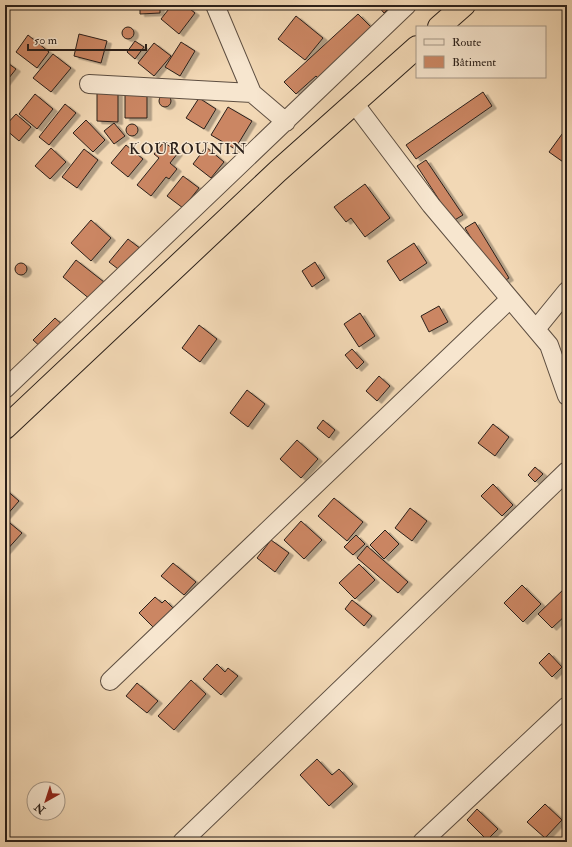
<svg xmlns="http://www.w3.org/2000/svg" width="572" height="847" viewBox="0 0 572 847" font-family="'IM FELL Double Pica',serif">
  <defs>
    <filter id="shadow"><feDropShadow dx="4.5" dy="2.5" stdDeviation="0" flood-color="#0004"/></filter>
  </defs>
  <rect width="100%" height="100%" fill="#f2d8b5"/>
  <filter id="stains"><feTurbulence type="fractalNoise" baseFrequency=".005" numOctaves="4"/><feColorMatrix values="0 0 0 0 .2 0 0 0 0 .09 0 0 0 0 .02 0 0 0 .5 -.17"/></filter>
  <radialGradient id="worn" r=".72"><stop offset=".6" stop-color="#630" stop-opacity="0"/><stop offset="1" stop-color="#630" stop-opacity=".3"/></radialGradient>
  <path fill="#cb8663" stroke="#2b201a" filter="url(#shadow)" d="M140 5H160V13L140 14Z
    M172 5H185L195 13 179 34 161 19Z
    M379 5H392L384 13 378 6Z
    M358 14 376 32 322 82 316 76 296 94 284 82Z
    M296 16 323 38 305 60 278 39Z
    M122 33a6 6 0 1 1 12 0a6 6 0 1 1-12 0Z
    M79 34 107 41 101 63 74 56Z
    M28 35 49 52 37 68 16 52Z
    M135 41 144 47 135 59 127 52Z
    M181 42 195 51 180 76 165 67Z
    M154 43 171 56 154 76 138 63Z
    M53 54 71 68 51 92 33 78Z
    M5 61 16 69 5 83Z
    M97 92 118 93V122L97 121Z
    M483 92 492 106 416 159 406 145Z
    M35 94 53 109 37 129 19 114Z
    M159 101a6 6 0 1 1 12 0a6 6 0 1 1-12 0Z
    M125 95H147V118H125Z
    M199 98 216 109 204 129 186 118Z
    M65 104 76 113 49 145 39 137Z
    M228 107 252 121 235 149 211 135Z
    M16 114 31 127 19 141 5 129V126Z
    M86 120 105 140 93 152 73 133Z
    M114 123 125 136 114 144 104 131Z
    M126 130a6 6 0 1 1 12 0a6 6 0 1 1-12 0Z
    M565 130 567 132V163L566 164 549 152Z
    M164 142 178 153 170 163 177 169 169 179 166 177 151 196 137 185 159 158 154 154Z
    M126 145 143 159 128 177 111 163Z
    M206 147 224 162 211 178 193 164Z
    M51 148 66 162 50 179 35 166Z
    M84 149 98 160 77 188 62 177Z
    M426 160 463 215 453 221 417 166Z
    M183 176 199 188 183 208 167 196Z
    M365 184 390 218 365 237 351 218 346 222 334 207Z
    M91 220 111 238 91 261 71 243Z
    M475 222 509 278 499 284 465 228Z
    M128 239 141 249 122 272 109 262Z
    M414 243 427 263 400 281 387 261Z
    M76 260 104 282 91 300 63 277Z
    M315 262 325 278 312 287 302 271Z
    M15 269a6 6 0 1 1 12 0a6 6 0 1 1-12 0Z
    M439 306 448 322 429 332 421 316Z
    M360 313 375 336 359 347 344 324Z
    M55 318 65 327 43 349 33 340Z
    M199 325 217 339 200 362 182 348Z
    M352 349 364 362 357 369 345 355Z
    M379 376 390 386 377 401 366 391Z
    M247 390 265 404 248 427 230 413Z
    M323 420 335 430 329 438 317 428Z
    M493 424 509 437 495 456 478 443Z
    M297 440 318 459 301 478 280 459Z
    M535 467 543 474 535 482 528 475Z
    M493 484 513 505 502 516 481 496Z
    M5 489 19 501 5 517Z
    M334 498 363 522 347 541 318 516Z
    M410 508 427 521 412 541 395 528Z
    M5 519 22 533 5 552Z
    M301 521 322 540 304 559 284 540Z
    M385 530 399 544 384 559 370 545Z
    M356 535 365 544 353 555 344 547Z
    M271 540 289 553 275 572 257 558Z
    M367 546 408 582 398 593 357 558Z
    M173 563 196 582 184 595 161 576Z
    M359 564 375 580 355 599 339 583Z
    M522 585 541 604 523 622 504 603Z
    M567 586V614L552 628 538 614Z
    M155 597 162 603 165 600 175 610 156 630 139 613Z
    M352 600 372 616 364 626 345 609Z
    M549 653 562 667 552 677 539 663Z
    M217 664 225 672 228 668 238 676 221 695 203 679Z
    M191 680 206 694 174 730 158 716Z
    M137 683 158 701 147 713 126 696Z
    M317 759 332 775 339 769 353 784 329 806 300 775Z
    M545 804 562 820 545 838 527 822Z
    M477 809 498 829 487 840 467 820Z"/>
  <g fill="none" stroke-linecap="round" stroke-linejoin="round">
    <defs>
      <path id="street" d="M215 5 252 93 286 122
        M89 84 252 93
        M354 103 431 205 549 345 567 396
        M536 329 567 291
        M5 389 407 5
        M110 681 510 299
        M182 842 567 471
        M422 842 567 706"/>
      <path id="highway" d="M439 27 464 5
        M5 428 278 171 417 47"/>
    </defs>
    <use href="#street" stroke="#5d4e41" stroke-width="20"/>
    <use href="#highway" stroke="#2b201a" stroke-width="24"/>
    <use href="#street" stroke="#f7e6cf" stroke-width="18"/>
    <use href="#highway" stroke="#f2d8b5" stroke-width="22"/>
  </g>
  <g text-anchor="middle" stroke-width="3" stroke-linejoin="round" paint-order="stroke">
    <g font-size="16" letter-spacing="1" fill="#2b201a" stroke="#f7e6cf">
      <text x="188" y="154">KOUROUNIN</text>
    </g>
  </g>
  <rect width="572" height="847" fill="none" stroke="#f2d8b5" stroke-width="20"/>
  <rect x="6" y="6" width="560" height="835" fill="none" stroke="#2b201a" stroke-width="2"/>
  <rect x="10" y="10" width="552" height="827" fill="none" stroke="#2b201a"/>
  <rect x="416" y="26" width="130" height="52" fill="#f7e6cf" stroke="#a59787"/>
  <rect x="424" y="39" width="20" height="6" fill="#f7e6cf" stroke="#a59787"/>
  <text x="452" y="46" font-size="12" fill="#2b201a">Route</text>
  <rect x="424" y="56" width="20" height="12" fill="#cb8663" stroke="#a59787"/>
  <text x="452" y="66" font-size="12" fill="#2b201a">Bâtiment</text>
  <g transform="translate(46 801) rotate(219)"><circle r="19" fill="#f7e6cf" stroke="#a59787"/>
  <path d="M0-3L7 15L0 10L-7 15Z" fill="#8f2418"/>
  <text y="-6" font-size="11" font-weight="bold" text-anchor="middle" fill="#2b201a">N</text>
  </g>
  <path d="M28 44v6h118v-6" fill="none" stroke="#2b201a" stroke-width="2"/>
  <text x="34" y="44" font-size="12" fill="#2b201a" stroke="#f7e6cf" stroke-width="3" paint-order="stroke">50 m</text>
  <rect width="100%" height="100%" filter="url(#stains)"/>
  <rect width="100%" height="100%" fill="url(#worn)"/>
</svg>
